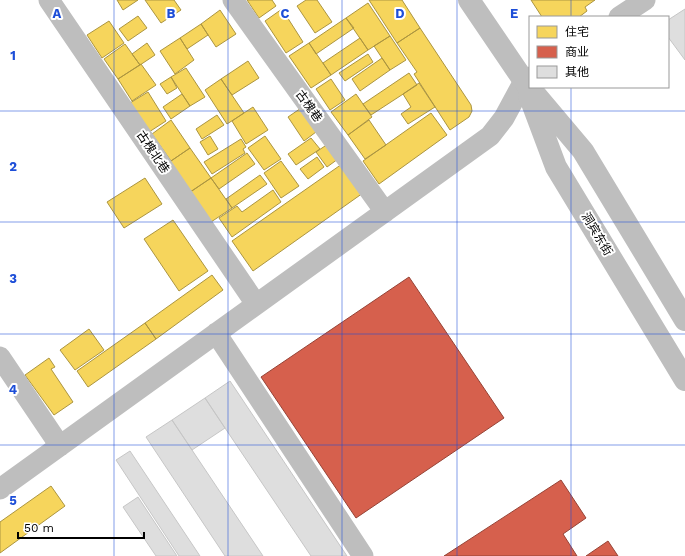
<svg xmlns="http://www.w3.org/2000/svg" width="685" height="556" viewBox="0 0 685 556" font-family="'Work Sans','Noto Sans SC',sans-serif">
  <rect width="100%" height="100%" fill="#fff"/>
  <path fill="#f6d55c" stroke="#ac9540" d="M117 0H138L123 10Z
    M145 0H174L181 10 161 23Z
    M247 0H272L276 6 259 18Z
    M306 0H317L332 22 315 33 297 6Z
    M369 0H402L420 28 397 43Z
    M531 0H595L585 7 587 11 579 17H542Z
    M368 3 390 36 368 50 346 18Z
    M282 9 303 42 286 53 265 21Z
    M220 10 236 34 216 47 201 24Z
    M138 16 147 28 128 41 119 29Z
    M346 18 354 28 316 54 309 43Z
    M109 21 124 43 102 58 87 35Z
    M201 24 208 35 187 49 180 38Z
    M420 28 471 105 472 111 469 117 450 130 414 74 417 72 397 43Z
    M390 36 406 60 390 70 374 46Z
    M180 38 194 60 175 74 160 51Z
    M360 38 368 50 331 75 323 63Z
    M147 43 155 55 140 65 132 54Z
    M309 43 331 75 311 88 289 56Z
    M125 44 140 65 118 79 104 59Z
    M368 54 373 62 345 81 339 73Z
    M382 58 390 70 360 91 352 79Z
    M248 61 259 78 232 95 221 79Z
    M141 64 156 85 132 101 118 79Z
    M186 68 205 97 190 106 171 77Z
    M409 73 417 85 371 115 363 104Z
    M171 77 177 88 167 94 160 84Z
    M221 79 244 113 227 124 205 90Z
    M331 79 345 100 330 110 316 89Z
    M419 83 435 107 408 124 401 114 411 107 403 94Z
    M148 92 166 121 149 132 130 103Z
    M182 94 190 106 171 119 163 107Z
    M356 94 372 117 348 135 331 112Z
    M304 106 320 129 304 141 288 117Z
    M253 107 268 130 246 144 232 121Z
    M431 113 447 135 379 184 363 161Z
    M217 115 224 125 202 139 196 129Z
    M171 120 190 148 171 161 152 134Z
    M369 120 386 145 365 159 348 135Z
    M210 136 218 149 208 155 200 142Z
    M265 136 281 159 264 170 248 148Z
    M311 138 320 149 296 165 288 154Z
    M241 139 246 147 243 149 245 153 212 174 204 162Z
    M328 144 338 159 327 167 316 152Z
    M190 148 211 178 189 193 168 163Z
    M247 153 255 164 219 189 211 178Z
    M317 157 324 167 308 179 300 169Z
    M281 161 299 186 281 198 264 173Z
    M342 164 363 193 253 271 232 241Z
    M260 175 267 184 232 208 226 199Z
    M145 178 162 204 124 228 107 202Z
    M211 178 232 208 211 222 190 192Z
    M273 190 281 202 232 237 219 218 237 206 242 212Z
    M173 220 208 271 179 291 144 239Z
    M212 275 223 290 156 339 145 323Z
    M145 323 156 339 88 387 77 371Z
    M89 329 104 350 75 370 60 350Z
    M49 358 55 367 51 369 73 402 54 415 25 375Z
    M51 486 65 506 0 553V522Z"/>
  <path fill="#d6604d" stroke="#964336" d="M409 277 504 418 356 518 261 377Z
    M561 480 586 518 563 534 577 556H444Z
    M608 541 618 556H586Z"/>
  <path fill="#dedede" stroke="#c6c6c6" d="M685 9V60L668 37V20Z
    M230 381 347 556H311L225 428 205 398Z
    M205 398 225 428 192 450 172 420Z
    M172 420 192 450 263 556H225L146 437Z
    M130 451 200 556H179L116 460Z
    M138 497 177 556H156L123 507Z"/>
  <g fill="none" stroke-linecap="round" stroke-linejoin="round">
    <path stroke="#bebebe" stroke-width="21" d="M49 0 256 304
      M233 0 385 212
      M619 17 645 0
      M216 333 363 556
      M0 357 60 446
      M0 489 490 136 504 118 524 81 530 77"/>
    <path stroke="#bebebe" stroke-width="22" d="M469 0 524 81 583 151 685 320
      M529 95 556 167 685 380"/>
  </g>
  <path fill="none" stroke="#1d4ed8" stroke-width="1" stroke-opacity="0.55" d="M114 0V556M228 0V556M342 0V556M457 0V556M571 0V17M571 87V556M0 111H685M0 222H685M0 334H685M0 445H685"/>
  <g text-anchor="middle" stroke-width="4" stroke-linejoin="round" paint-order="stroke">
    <g font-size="12" fill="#000" stroke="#fff">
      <text transform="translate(309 106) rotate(54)" y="4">古槐巷</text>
      <text transform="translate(153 152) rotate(56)" y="4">古槐北巷</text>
      <text transform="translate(597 234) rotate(59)" y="4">洞宾东街</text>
    </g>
  </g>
  <g font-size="13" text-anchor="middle" font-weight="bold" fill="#1d4ed8" stroke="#fff" stroke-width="4" stroke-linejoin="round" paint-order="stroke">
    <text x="57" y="18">A</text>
    <text x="171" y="18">B</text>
    <text x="285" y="18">C</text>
    <text x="400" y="18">D</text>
    <text x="514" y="18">E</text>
    <text x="13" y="60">1</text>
    <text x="13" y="171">2</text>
    <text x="13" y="283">3</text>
    <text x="13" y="394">4</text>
    <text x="13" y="505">5</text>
  </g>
  <rect x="529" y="16" width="140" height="72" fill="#ffffff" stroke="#999999"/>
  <rect x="537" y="26" width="20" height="12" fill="#f6d55c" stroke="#999999"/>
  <text x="565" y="36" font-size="12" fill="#000000">住宅</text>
  <rect x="537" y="46" width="20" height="12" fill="#d6604d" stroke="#999999"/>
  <text x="565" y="56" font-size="12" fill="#000000">商业</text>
  <rect x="537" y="66" width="20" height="12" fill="#dedede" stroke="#999999"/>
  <text x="565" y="76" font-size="12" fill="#000000">其他</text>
  <path d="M18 532v6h126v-6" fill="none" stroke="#000000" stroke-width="2"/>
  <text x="24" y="532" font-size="12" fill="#000000" stroke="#ffffff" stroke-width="3" paint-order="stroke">50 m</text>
</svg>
